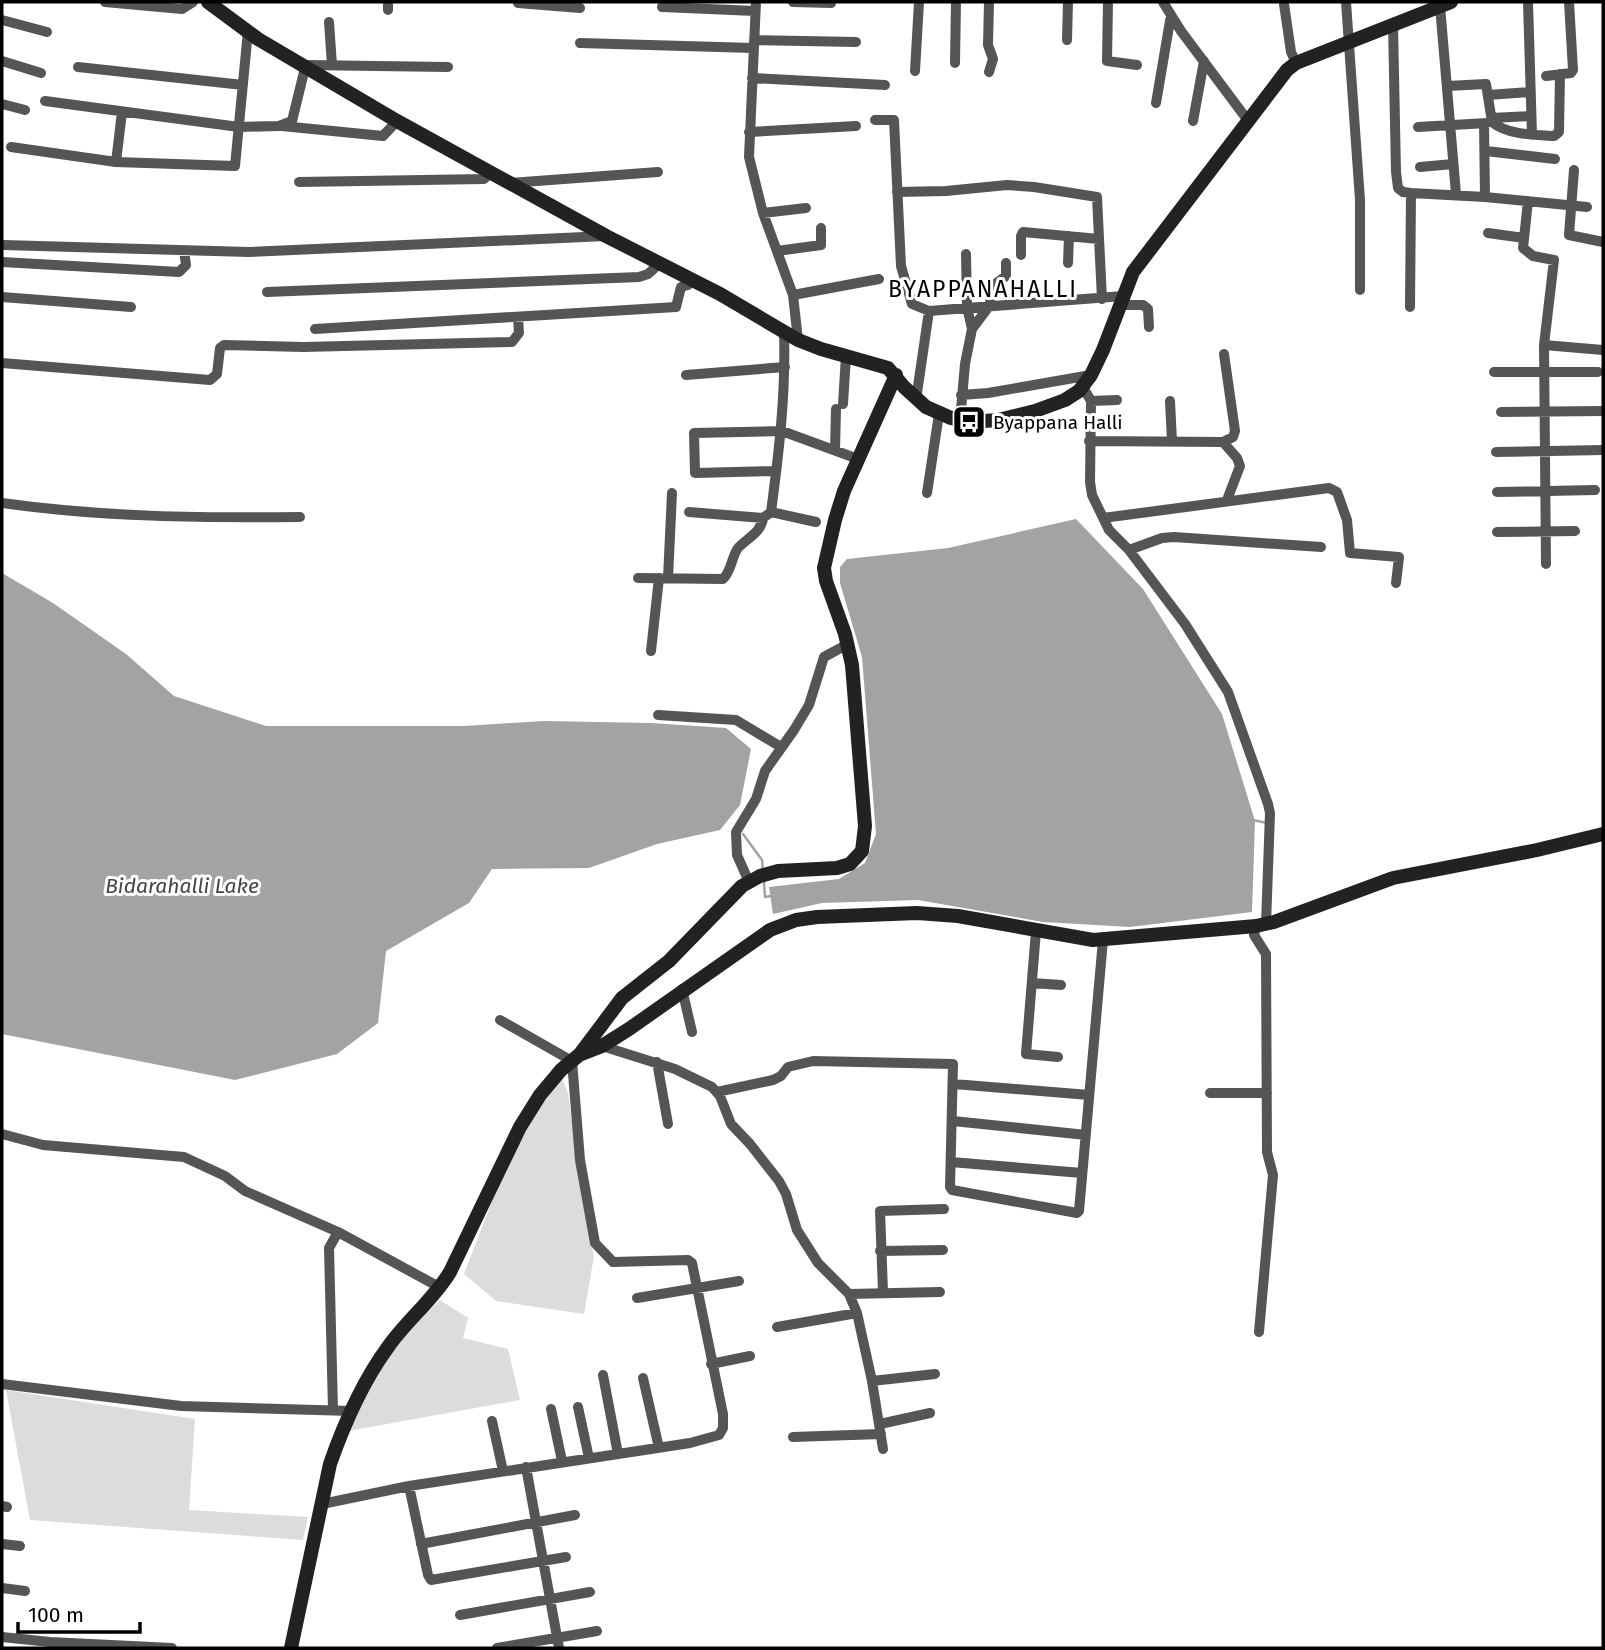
<svg xmlns="http://www.w3.org/2000/svg" width="1605" height="1650" viewBox="0 0 1605 1650" font-family="'Fira Sans',sans-serif">
  <rect width="100%" height="100%" fill="#fff"/>
  <path fill="#dcdcdc" d="M562 1078 568 1093 582 1196 594 1256 584 1314 496 1301 464 1274 499 1183 535 1113Z
    M440 1300 468 1318 463 1338 508 1349 520 1400 348 1431 376 1375 406 1333Z
    M6 1390 195 1419 189 1510 308 1517 303 1540 30 1520Z"/>
  <path fill="#a3a3a3" d="M1076 519 1143 589 1222 714 1255 821 1252 912 1130 927 1043 922 918 900 822 903 773 914 769 887 839 879 865 863 876 834 862 657 840 583V567L847 559 948 548Z
    M2 573 53 603 126 654 174 696 266 726H464L543 721 651 723 726 728 751 749 740 805 720 830 657 844 589 868 492 869 469 903 386 951 378 1023 337 1054 235 1080 2 1034Z"/>
  <g fill="none" stroke-linecap="round" stroke-linejoin="round">
    <path stroke="#a3a3a3" stroke-width="2.5" d="M1253 820 1267 823
      M743 834 762 860 763 871
      M764 882 765 897 771 896"/>
    <path stroke="#555" stroke-width="10" d="M105 2 182 9 193 2
      M388 2V10
      M756 2 749 157 763 213 793 295 798 340
      M793 2 831 3
      M989 2 988 45 993 59 989 72
      M1108 2 1107 61 1137 65
      M1163 2 1181 31 1249 122
      M1346 2 1360 200V290
      M1528 2 1532 135
      M518 3 580 8
      M1284 4 1291 52 1296 63
      M1440 6 1456 194
      M662 7 755 11
      M2 20 47 32
      M329 22 332 65
      M1393 24 1396 172 1398 188 1403 192 1411 193 1485 197
      M754 40 856 42
      M1067 40 1068 2
      M580 43 753 48
      M2 61 41 73
      M955 63 956 2
      M305 65 448 67
      M78 67 243 85
      M915 71 919 2
      M1546 76 1571 73 1573 70 1569 2
      M752 78 885 85
      M1447 86 1486 84 1492 122C1507 135 1536 135 1554 136L1559 132 1560 74
      M1488 95 1530 92
      M45 101 239 127 279 126 292 121 305 68
      M1156 103 1171 15
      M2 104 25 110
      M1491 118 1531 116
      M875 120H894L901 266 912 304 929 311 1123 296
      M1193 121 1204 61
      M1484 123 1485 197 1587 207
      M282 126 383 136 397 121
      M1418 127 1487 123
      M749 132 856 126
      M11 147 116 162 235 166 248 31
      M1486 151 1555 159
      M116 162 122 112
      M1420 167 1453 164
      M1574 170 1569 235 1603 242
      M299 182 484 179 491 172
      M510 183 658 172
      M897 192 946 191 1007 185 1034 187 1097 197 1102 299
      M1528 201 1523 248 1533 256 1554 260 1544 345 1546 564
      M763 213 806 208
      M1488 233 1524 238
      M3 245 249 252 606 236
      M777 251 821 245V228
      M1021 255V236L1023 232 1099 239
      M2 262 179 272 186 265 184 251
      M1068 263 1069 236
      M267 292 639 277 648 274 660 263
      M793 295 879 279
      M2 297 131 307
      M1120 305H1143L1148 309 1149 327
      M1410 307 1411 193
      M315 329 676 307 681 287 688 285 692 279
      M972 329 990 305 991 287 1006 276V263
      M1544 345 1603 350
      M2 363 210 380 217 374 220 348 224 345 303 347 512 342 519 333 518 318
      M1494 372H1598
      M686 375 785 367
      M1083 387 1091 401 1090 482 1092 495 1109 530 1129 550 1185 624 1228 692 1268 804 1270 813 1266 924
      M961 395 988 393 1091 375
      M916 400 929 311
      M1091 401 1117 400
      M1170 401 1172 441
      M843 404 846 356
      M1501 412 1603 411
      M960 421 965 364 972 329 967 307 966 254
      M1089 441 1223 442 1237 458 1240 466 1227 500
      M1223 442 1233 437 1235 431 1224 354
      M835 450 836 409
      M1496 452 1603 450
      M776 471 695 473 694 433 782 431 858 459
      M1497 492 1595 490
      M927 493 939 414
      M2 503C101 517 200 518 300 517
      M689 512 763 518 771 512C779 452 786 393 784 332
      M771 512 816 522
      M1103 518 1329 488 1337 492 1347 520 1350 553 1399 557 1396 583
      M1497 532 1575 531
      M1129 550 1162 538 1174 537 1321 547
      M638 578 723 579C732 570 731 558 738 548 747 538 761 533 763 518
      M668 578 672 493
      M651 651 659 578
      M658 715 736 720 781 747
      M749 882 737 855 736 832 756 799 765 771 794 730 809 705 824 657 848 644
      M1256 926 1254 935 1266 954 1267 1152 1273 1175 1259 1332
      M1036 931 1026 1054 1058 1057
      M1032 983 1061 985
      M682 989 692 1032
      M602 1046 675 1069 712 1087 720 1096 731 1124 750 1144 779 1181 786 1194 797 1230 818 1263 849 1294 857 1313 872 1381 883 1449
      M657 1062 668 1124
      M954 1084 1089 1095
      M717 1092 773 1080 781 1076 788 1067 813 1061 953 1064 950 1187 952 1190 1077 1213 1079 1211 1103 940
      M1210 1093H1267
      M953 1121 1086 1135
      M2 1134 43 1145 184 1157 225 1176 245 1191 338 1232 441 1288
      M951 1162 1082 1173
      M880 1251 943 1250
      M883 1292 880 1211 944 1209
      M849 1294 940 1292
      M637 1298 739 1281
      M777 1327 857 1313
      M711 1364 750 1356
      M603 1375 618 1454
      M643 1378 659 1448
      M872 1381 935 1374
      M2 1384 181 1406 352 1411
      M578 1407 589 1458
      M551 1409 562 1461
      M333 1410 329 1248 338 1232
      M492 1421 503 1471
      M880 1424 930 1413
      M793 1437 881 1434
      M526 1467 559 1648
      M409 1486 428 1575 431 1580 566 1557
      M322 1504 409 1486 690 1443 719 1435 723 1428V1414L692 1263 688 1260 613 1262 595 1243 580 1160 572 1061 500 1020
      M2 1506 7 1507
      M2 1544 20 1546
      M421 1544 575 1515
      M2 1588 25 1591
      M460 1615 590 1592
      M2 1637 50 1642 172 1648
      M497 1648 597 1631"/>
    <path stroke="#222" stroke-width="14" d="M208 2 258 39 397 121 606 236 720 294 798 340 821 349 888 368 904 387 926 407 951 418 969 422 998 420 1035 411 1065 400 1079 391 1091 375 1103 350 1133 272 1287 70 1296 63 1451 2
      M580 1054 622 998 669 961 742 886 760 876 778 871 837 868 850 864 862 851 865 826 852 665 845 634 826 581 824 568 835 520 844 491 896 375
      M291 1648 330 1464C344 1424 363 1381 388 1347 407 1320 433 1300 450 1272L520 1127 540 1095 561 1070 579 1055 602 1046 629 1029 770 930 796 920 817 917 917 913 958 916 1093 940 1256 926 1274 922 1393 878 1537 850 1603 834"/>
  </g>
  <defs>
    <symbol id="bus-square" viewBox="-11 -11 22 22"><rect x="-9" y="-9" width="18" height="18" rx="4" fill="#000" stroke="#fff"/><path d="M-5-6H5V4H4V6H2V4H-2V6H-4V4H-5ZM-3.5-4V0h7V-4ZM-3.5 1.2v1.5H-2V1.2ZM2 1.2v1.5H3.5V1.2Z" fill="#fff"/></symbol>
  </defs>
  <g fill-rule="evenodd">
    <use href="#bus-square" x="950" y="403" width="38" height="38"/>
  </g>
  <g text-anchor="middle" stroke-width="6" stroke-linejoin="round" paint-order="stroke">
    <g font-size="19" fill="#000" stroke="#fff" text-anchor="start">
      <text x="993" y="429">Byappana Halli</text>
    </g>
    <g font-size="21" font-style="italic" fill="#444" stroke="#fff">
      <text x="182" y="893">Bidarahalli Lake</text>
    </g>
    <g font-size="23" letter-spacing="2" fill="#000" stroke="#fff">
      <text x="983" y="297">BYAPPANAHALLI</text>
    </g>
  </g>
  <rect width="1605" height="1650" fill="none" stroke="#000000" stroke-width="7"/>
  <path d="M18 1622v10h122v-10" fill="none" stroke="#000000" stroke-width="3.5"/>
  <text x="28" y="1622" font-size="21" fill="#000000" stroke="#ffffff" stroke-width="5" paint-order="stroke">100 m</text>
</svg>
